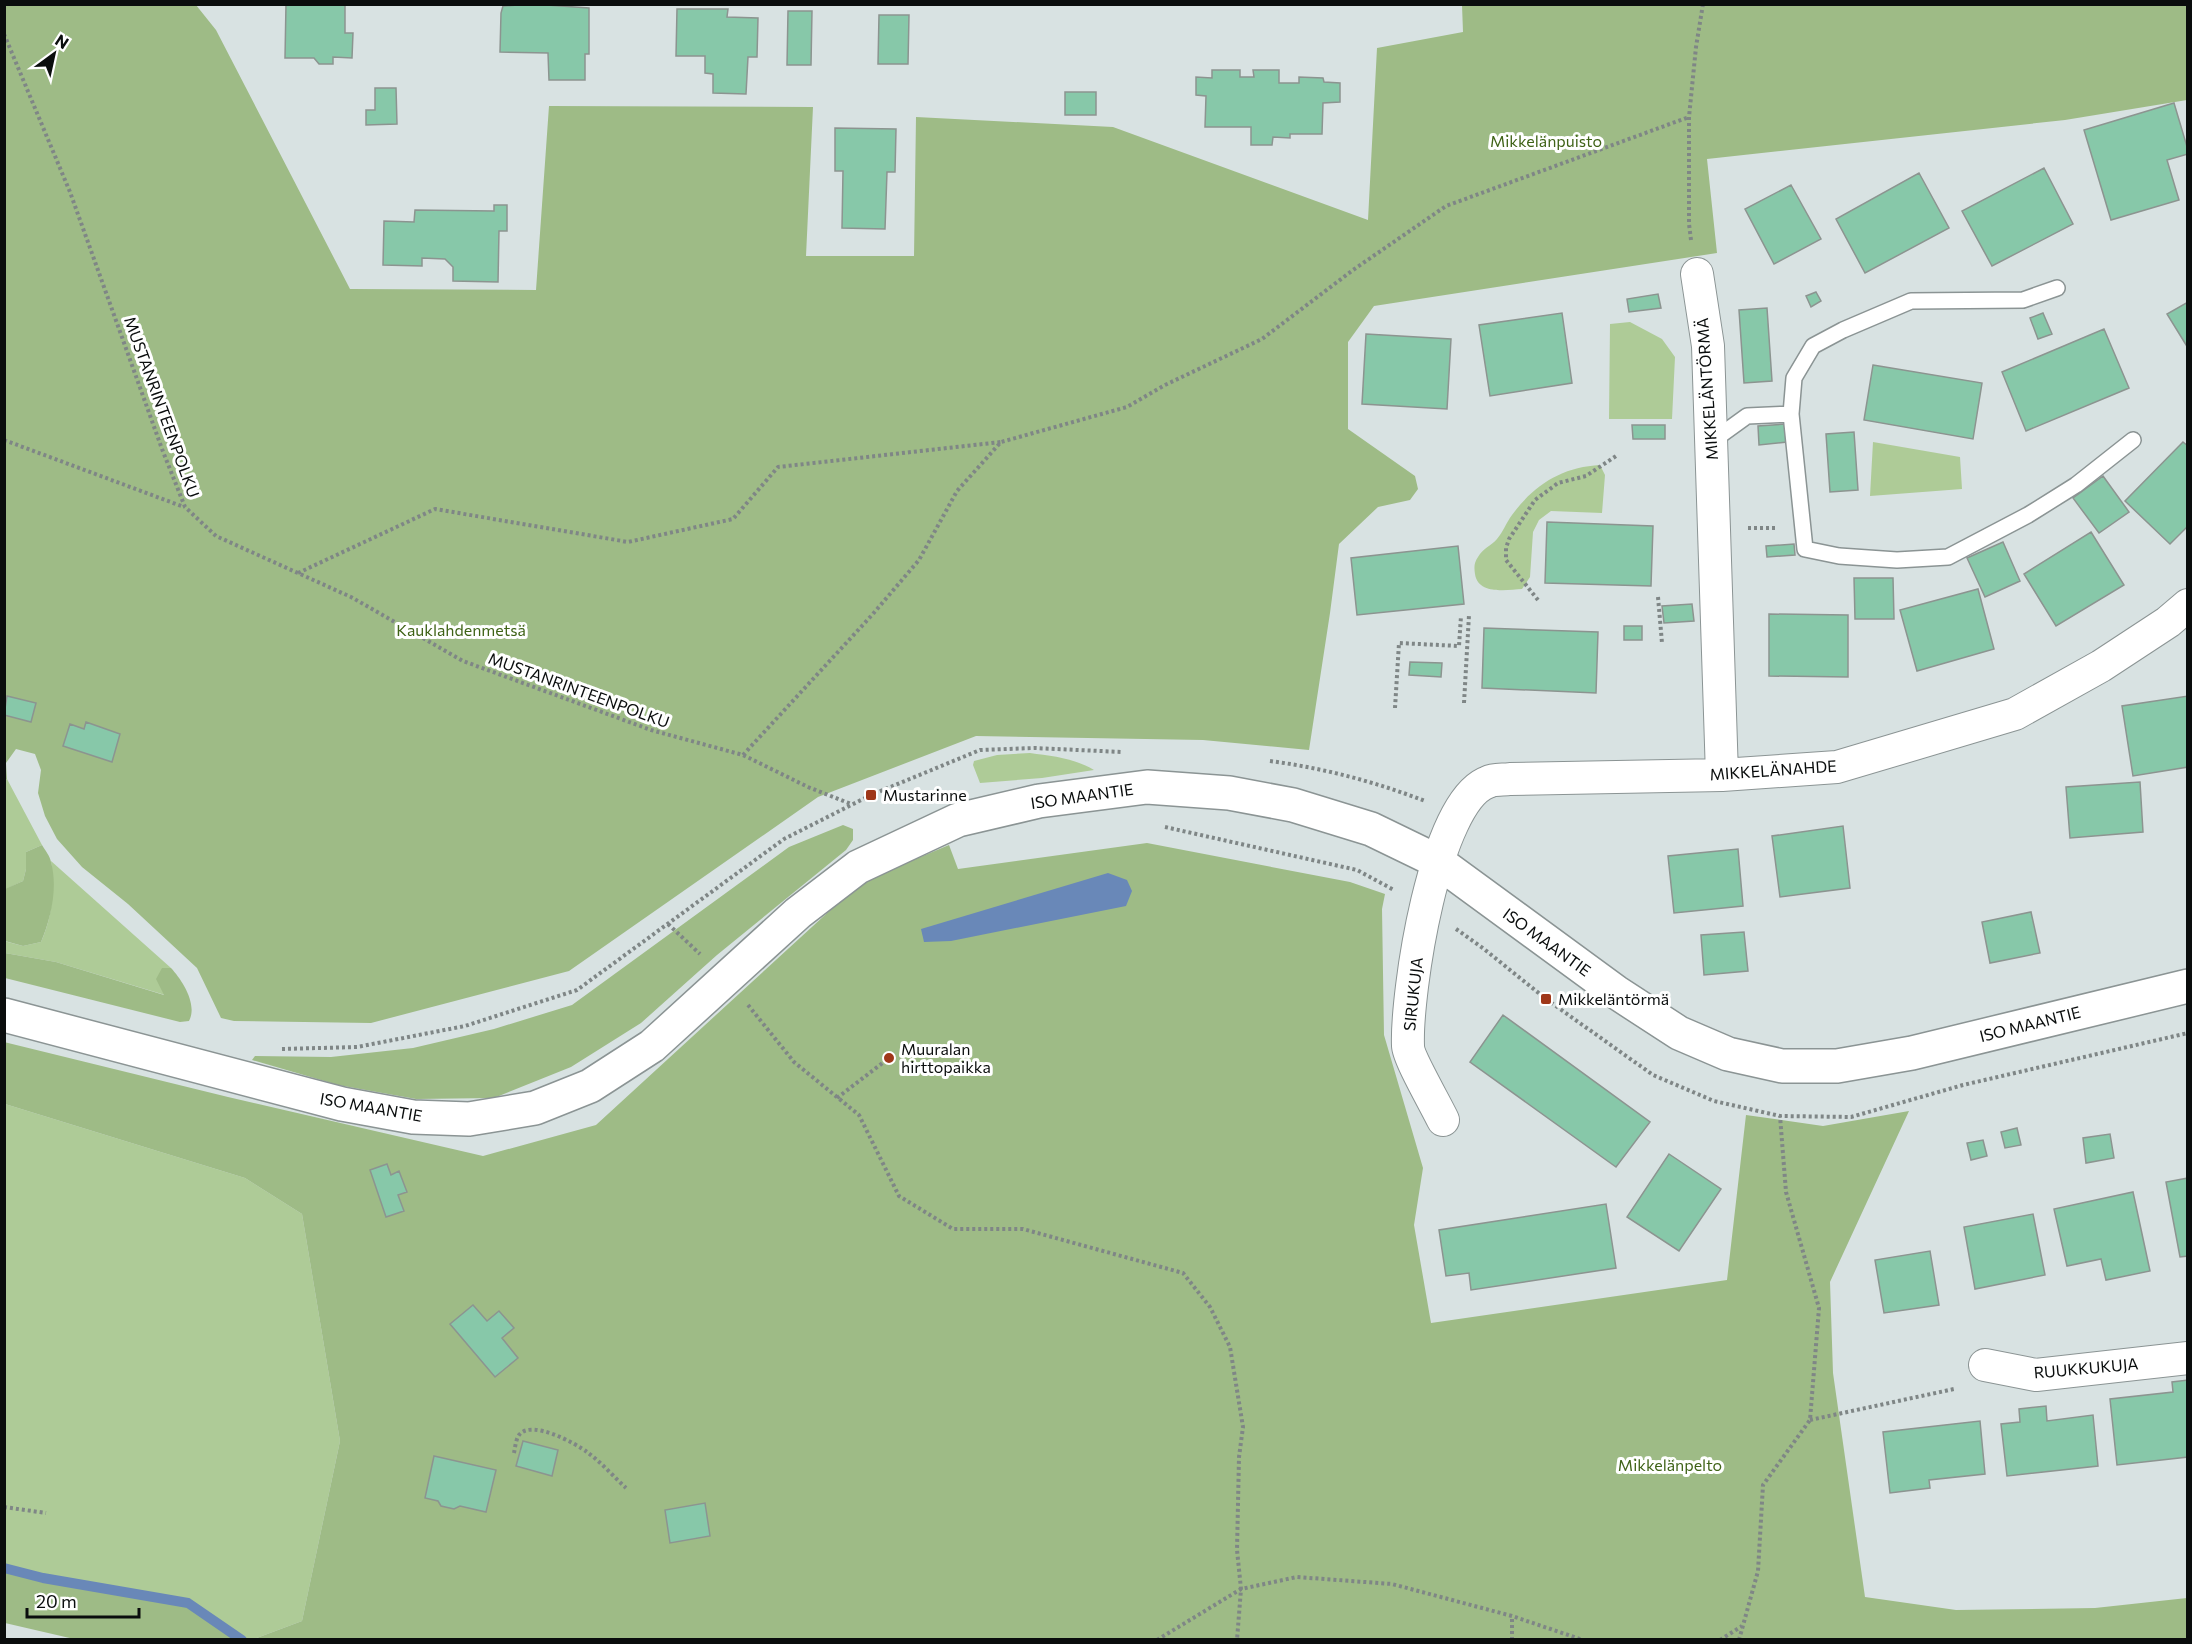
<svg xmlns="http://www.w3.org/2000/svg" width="2192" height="1644" viewBox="0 0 2192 1644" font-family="Commissioner,sans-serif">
  <rect width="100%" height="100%" fill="#d8e2e2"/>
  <path fill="#aecb97" d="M1630 322 1662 339 1675 357 1672 419H1609L1610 324Z
    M1873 442 1960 457 1962 489 1870 496Z
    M1600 465 1605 475 1602 513 1551 511 1539 520 1533 532 1530 577 1522 589C1507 590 1478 595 1475 574 1474 567 1474 563 1478 557 1483 548 1491 546 1497 539 1503 532 1506 523 1512 515 1534 485 1562 467 1600 465Z
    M1030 753C1052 756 1074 758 1094 770L1042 778 980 783 973 765 974 761 997 755Z
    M5 779H7L42 845 26 852V869L23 881 6 889Z
    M51 861 171 968H162L165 995 56 962 5 953 4 941 23 946 41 942C53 915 54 891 51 861Z
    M5 1104 245 1178 302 1214 340 1441 302 1621 254 1639H242L188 1603 43 1578 5 1568Z"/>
  <path fill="#9ebb86" d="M5 5H196L216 30 350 289 536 290 549 106 813 107 806 256H914L916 117 1113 127 1368 220 1377 48 1463 32 1462 5H2187V100L2065 120 1707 159 1717 253 1374 306 1348 342V429L1415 476 1418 489 1410 500 1378 507 1339 544 1330 613 1309 750 1203 740 976 736 818 797 569 971 371 1023 234 1021 221 1018 197 968 128 904 82 867 57 839 45 816 38 793 41 770 35 754 16 749 6 763 7 779H5Z
    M843 825 853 829V840L846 850 717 955 641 1023 571 1067 494 1098 416 1099 338 1085 252 1060 255 1056 331 1057 413 1048 494 1029 572 1005 789 847Z
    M1147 843 1350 882 1385 894 1382 909 1384 1035 1423 1168 1414 1225 1431 1323 1727 1280 1746 1115 1823 1126 1909 1111 1830 1282 1833 1373 1865 1597 1956 1610 2095 1608 2187 1598V1639H254L302 1621 340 1441 302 1214 245 1178 5 1104 4 1042 228 1097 483 1156 596 1125 861 882 949 845 958 869Z
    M42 845C45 850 50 856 51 862 58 888 51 918 41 942L23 946 5 941V889L23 881 26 869V852Z
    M5 953 56 962 164 995 156 979 162 968H171C182 980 198 1004 189 1021L180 1022 5 978Z
    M5 1568 43 1578 188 1603 242 1639H74L5 1623Z"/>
  <path fill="#6988b8" d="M1108 873 1127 880 1132 891 1126 906 951 941 924 942 921 929Z"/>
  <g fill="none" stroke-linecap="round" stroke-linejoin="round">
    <path stroke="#6988b8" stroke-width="10" d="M4 1568 43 1578 188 1603 242 1640"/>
  </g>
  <path fill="#87c8a9" stroke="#8c9490" stroke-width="1.5" d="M286 4H345V33H353L352 58 333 57V64H319L314 58H285Z
    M532 4 589 8V54H585V80H549L548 53 500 52 501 13 503 6Z
    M677 9H728L727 17 758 18 757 57H748L746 94 713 93V74L705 73V56H676Z
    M788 11H812L811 65H787Z
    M879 15H909L908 64H878Z
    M1212 70H1240V77H1254L1253 70H1279V83H1299V77L1323 78 1324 82 1340 83V102L1323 103 1322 134H1290V138L1273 137 1272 145H1251V127H1205L1206 96 1196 95V77L1212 78Z
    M375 88H396L397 124 366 125V110H375Z
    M1065 92H1096V115H1065Z
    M2174 103 2188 150V154L2167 160 2179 200 2111 220 2084 130Z
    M835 128 896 129 895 172H887L885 229 842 228 843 171H835Z
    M2044 168 2073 224 1992 266 1962 211Z
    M1919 173 1949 228 1865 273 1836 219Z
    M1791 185 1821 239 1774 264 1745 209Z
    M494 205H507V231H499L498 282 453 281V267L445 259 422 258V266L383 265 384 221 414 222 415 210 494 211Z
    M1816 292 1821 301 1811 307 1806 296Z
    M1658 294 1661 308 1629 312 1627 299Z
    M2188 302V348L2167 314Z
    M1767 308 1772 381 1744 383 1739 310Z
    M1562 313 1572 383 1490 396 1479 325Z
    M2043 313 2052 334 2038 339 2030 318Z
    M2104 329 2129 388 2026 431 2002 372Z
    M1366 334 1451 339 1447 409 1362 404Z
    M1873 365 1982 383 1973 439 1864 420Z
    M1786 424 1787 442 1759 445 1758 426Z
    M1632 425H1665V439H1633Z
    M1854 432 1858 490 1830 492 1826 434Z
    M2183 442 2188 446V526L2170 544 2125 501Z
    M2103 476 2129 512 2099 533 2073 498Z
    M1547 522 1653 526 1651 586 1545 583Z
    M2091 532 2124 585 2056 626 2024 574Z
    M2003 542 2020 581 1985 597 1967 558Z
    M1794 544 1795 555 1767 557 1766 546Z
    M1458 546 1464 604 1357 615 1351 558Z
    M1854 578H1893L1894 619H1855Z
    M1978 589 1994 649 1917 671 1900 610Z
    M1692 604 1694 621 1664 623 1662 606Z
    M1769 614 1848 615V677L1769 676Z
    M1624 626H1642V640H1624Z
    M1484 628 1598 632 1596 693 1482 688Z
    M1410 662 1442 663 1441 677 1409 675Z
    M7 696 36 703 31 722 4 715Z
    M2188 696V767L2133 776 2122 706Z
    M86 722 120 734 112 762 63 746 70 724 84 729Z
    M2140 782 2143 832 2070 838 2066 787Z
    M1843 826 1850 888 1780 897 1772 836Z
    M1738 849 1743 906 1674 913 1668 856Z
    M2031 912 2040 953 1990 963 1982 922Z
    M1744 932 1748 971 1704 975 1701 935Z
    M1503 1015 1650 1122 1616 1167 1470 1062Z
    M2017 1128 2021 1145 2005 1148 2001 1132Z
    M2110 1134 2114 1158 2086 1163 2083 1138Z
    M1983 1140 1987 1156 1971 1160 1967 1143Z
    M1669 1154 1721 1189 1679 1251 1627 1217Z
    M387 1164 391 1175 399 1171 407 1192 398 1195 404 1211 386 1217 370 1170Z
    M2188 1178V1256L2180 1257 2166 1182Z
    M2133 1192 2150 1271 2106 1280 2101 1259 2067 1266 2054 1209Z
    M1606 1204 1616 1268 1471 1290 1469 1273 1446 1276 1439 1230Z
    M2033 1214 2045 1275 1975 1289 1964 1227Z
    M1930 1251 1939 1305 1884 1313 1875 1260Z
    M473 1305 487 1321 499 1311 514 1328 502 1338 518 1358 495 1377 450 1324Z
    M2188 1380V1457L2117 1465 2110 1399 2173 1392 2172 1382Z
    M2046 1406 2047 1421 2093 1415 2098 1466 2007 1476 2001 1424 2020 1422 2019 1409Z
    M1980 1421 1985 1474 1929 1480 1930 1488 1890 1493 1883 1432Z
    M523 1441 558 1450 552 1476 516 1466Z
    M434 1456 496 1470 486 1512 460 1506 454 1509 441 1506 438 1501 425 1498Z
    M705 1503 710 1536 670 1543 665 1510Z"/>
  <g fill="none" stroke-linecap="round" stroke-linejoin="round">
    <defs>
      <path id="service" d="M1791 414 1794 378 1813 346 1843 330 1911 301 2023 300 2057 288
        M1711 442 1747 416 1791 414 1805 549 1839 556 1897 560 1948 557 2028 515 2076 485 2133 440"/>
      <path id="minor" d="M1697 274 1708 346 1722 775
        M1443 1120C1437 1107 1408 1057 1408 1046 1406 995 1434 801 1488 782 1494 779 1503 780 1510 779L1722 775 1837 767 2015 714 2101 666 2168 622 2188 605
        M1985 1365 2036 1375 2188 1358"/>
      <path id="secondary" d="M4 1015 342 1104 413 1117 469 1119 535 1108 590 1086 652 1046 798 913 858 867 958 820 1039 801 1147 787 1229 793 1293 805 1371 829 1437 861 1616 992 1679 1033 1728 1054 1782 1066H1837L1912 1053 2188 986"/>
    </defs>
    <use href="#service" stroke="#8b9494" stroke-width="18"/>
    <use href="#minor" stroke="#8b9494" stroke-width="34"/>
    <use href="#secondary" stroke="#8b9494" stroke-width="36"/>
    <path stroke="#7f8686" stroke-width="4" stroke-dasharray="3 3" stroke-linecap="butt" d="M4 34 70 192 162 449 185 507 216 536 351 597 463 661 651 730 743 755 808 787 851 804
      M1691 240 1689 224V117L1696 47 1703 4
      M4 440 184 507
      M1748 528H1776
      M298 573 435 509 628 542 733 519 778 467 1001 442
      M1658 597 1662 643
      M1538 600 1506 560V548L1509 539 1535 500 1558 483 1586 476 1616 456
      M1464 703 1469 615
      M1395 708 1399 643 1459 646 1461 616
      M743 755 872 615 919 560 957 491 1001 442 1127 407 1165 385 1262 339 1353 270 1446 206 1689 117
      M1270 761C1323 768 1376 782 1425 801
      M1165 827 1357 870 1394 890
      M668 924 700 954
      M1456 929 1484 949 1546 999 1653 1075 1714 1101 1780 1116 1851 1117 1963 1085 2188 1033
      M748 1005 794 1062 859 1115 899 1196 953 1229H1023L1183 1273 1210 1307 1230 1347 1243 1427 1239 1457 1237 1550 1241 1589 1237 1640
      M282 1049 357 1047 465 1026 577 990 784 839 871 795 980 750 1034 748 1122 752
      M837 1098 889 1058
      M1810 1420 1954 1389
      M514 1453C515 1448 516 1439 519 1435 531 1419 575 1443 587 1452 601 1462 613 1476 626 1488
      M4 1507 46 1513
      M1157 1640 1241 1589 1297 1577 1392 1584 1512 1616 1583 1640
      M1512 1640V1616
      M1720 1640 1742 1626
      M1739 1640 1758 1571 1763 1485 1810 1420 1819 1308 1786 1192 1780 1116"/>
    <use href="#service" stroke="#fff" stroke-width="15"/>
    <use href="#minor" stroke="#fff" stroke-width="32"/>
    <use href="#secondary" stroke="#fff" stroke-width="33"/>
  </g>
  <g fill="#9f3719" stroke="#fff" stroke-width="2">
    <rect x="865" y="789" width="12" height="12" rx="3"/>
    <rect x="1540" y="993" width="12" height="12" rx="3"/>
    <circle cx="889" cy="1058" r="6"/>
  </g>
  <g text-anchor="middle" stroke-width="6" stroke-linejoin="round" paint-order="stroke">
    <g font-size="16" fill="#3f6317" stroke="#fff">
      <text x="1546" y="147">Mikkelänpuisto</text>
      <text x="461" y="636">Kauklahdenmetsä</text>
      <text x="1670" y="1471">Mikkelänpelto</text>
    </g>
    <g font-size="16" fill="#0a0d0d" stroke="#fff">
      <text transform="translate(1707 389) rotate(-94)" y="6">MIKKELÄNTÖRMÄ</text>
      <text transform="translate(162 407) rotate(70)" y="6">MUSTANRINTEENPOLKU</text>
      <text transform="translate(579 690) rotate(20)" y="6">MUSTANRINTEENPOLKU</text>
      <text transform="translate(1773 770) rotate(-4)" y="6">MIKKELÄNAHDE</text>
      <text transform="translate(1082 796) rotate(-8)" y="6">ISO MAANTIE</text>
      <text transform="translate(1547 942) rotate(36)" y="6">ISO MAANTIE</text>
      <text transform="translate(1413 994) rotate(-84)" y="6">SIRUKUJA</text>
      <text transform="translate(2030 1024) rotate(-14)" y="6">ISO MAANTIE</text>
      <text transform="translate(371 1107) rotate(10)" y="6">ISO MAANTIE</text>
      <text transform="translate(2086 1368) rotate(-5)" y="6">RUUKKUKUJA</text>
    </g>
    <g font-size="16" fill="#0a0d0d" stroke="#fff" text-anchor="start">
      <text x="883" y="801">Mustarinne</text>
      <text x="1558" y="1005">Mikkeläntörmä</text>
      <text x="901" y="1055">Muuralan<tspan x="901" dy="18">hirttopaikka</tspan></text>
    </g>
  </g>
  <rect width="2192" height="1644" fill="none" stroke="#0a0d0d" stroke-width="12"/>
  <g transform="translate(54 54) rotate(33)" stroke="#ffffff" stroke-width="4.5" paint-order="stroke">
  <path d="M0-4.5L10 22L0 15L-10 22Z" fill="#0a0d0d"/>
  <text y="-9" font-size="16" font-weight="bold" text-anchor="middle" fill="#0a0d0d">N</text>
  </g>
  <path d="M27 1608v9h112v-9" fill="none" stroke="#0a0d0d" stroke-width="3"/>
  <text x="36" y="1608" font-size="18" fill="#0a0d0d" stroke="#ffffff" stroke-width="4.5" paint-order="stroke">20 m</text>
</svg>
